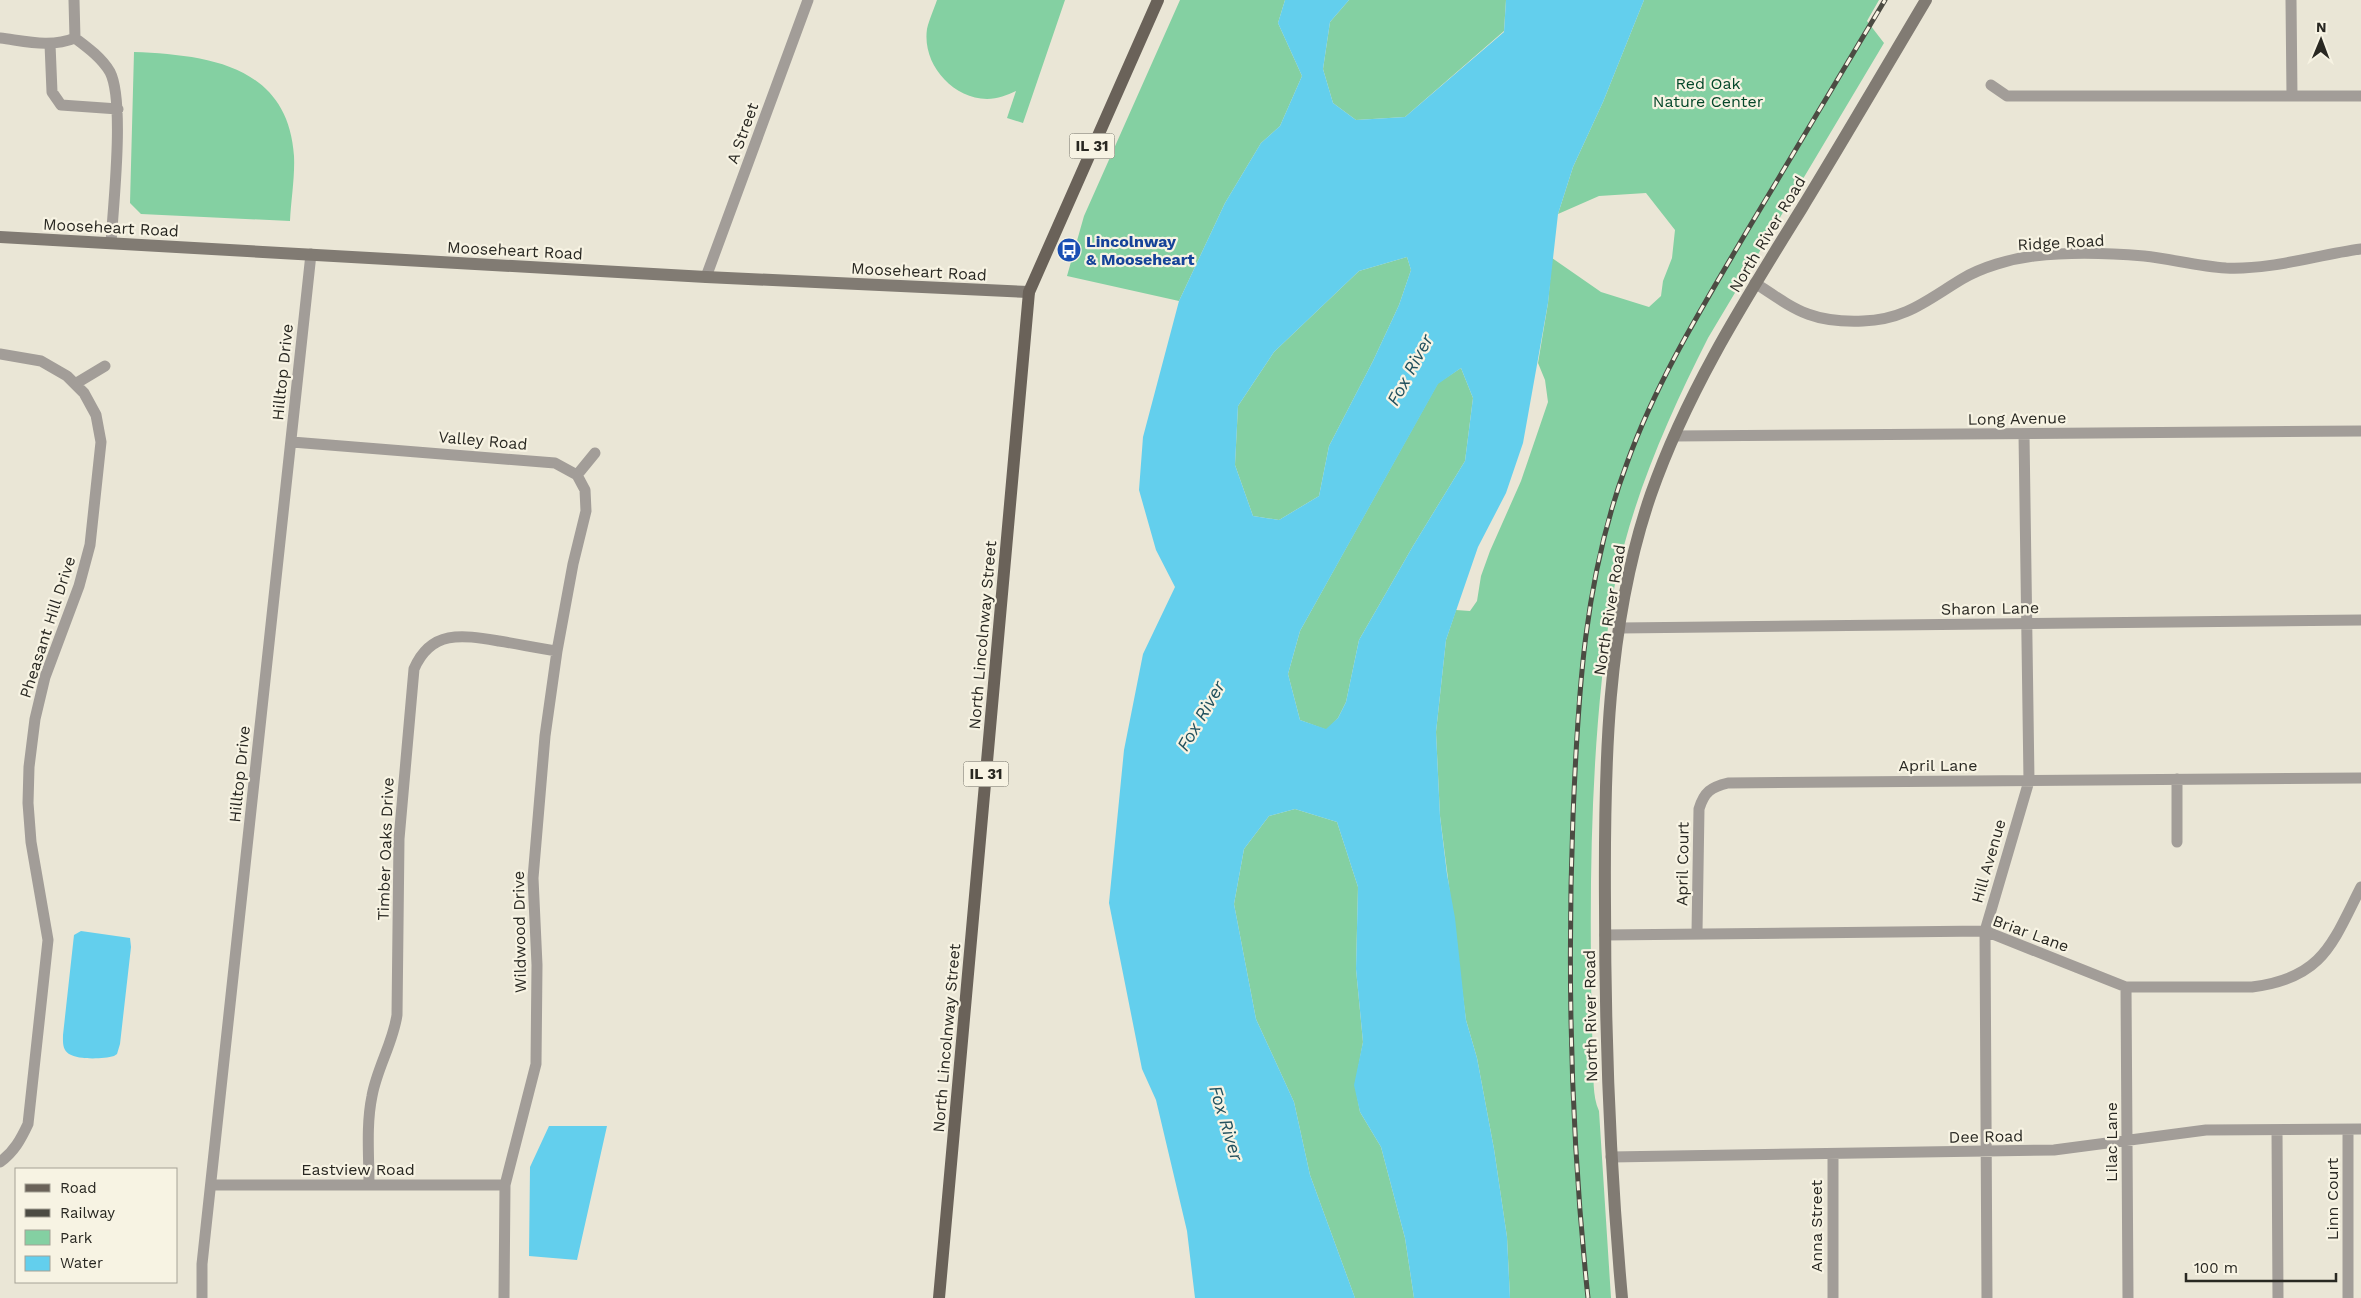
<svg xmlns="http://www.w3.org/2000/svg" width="2361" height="1298" viewBox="0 0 2361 1298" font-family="'Work Sans',sans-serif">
  <rect width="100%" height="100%" fill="#eae6d6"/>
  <path fill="#84d0a2" d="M937 0H1065L1023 123 1007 118 1016 91C1007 95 998 99 987 99 952 98 922 64 927 29 929 20 934 9 937 0Z
    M1180 0H1285L1278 23 1302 76 1280 126 1261 143 1225 203 1179 301 1067 276 1084 216Z
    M1349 0H1506L1504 31 1405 117 1356 120 1333 103 1323 69 1330 22Z
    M1644 0H1879L1867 21 1884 43 1708 338C1669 415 1634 494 1616 579 1609 612 1606 645 1602 678 1592 773 1590 869 1591 965 1591 996 1592 1028 1593 1060 1594 1077 1592 1095 1599 1111L1611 1298H1510L1507 1237 1494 1149 1477 1058 1466 1020 1440 816 1436 732 1446 640 1456 610 1470 611 1477 601 1481 576 1490 551 1521 481 1548 402 1545 380 1538 363 1548 303 1552 258 1601 292 1649 307 1661 296 1663 281 1672 258 1675 230 1646 193 1599 196 1558 214 1573 167 1603 102Z
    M134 52C208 55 288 65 294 156 295 177 291 200 290 221L141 214 130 203Z
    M1407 257 1411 270 1399 305 1373 361 1329 446 1319 496 1279 520 1253 516 1235 465 1238 406 1274 352 1359 271Z
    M1461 368 1473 398 1465 461 1413 546 1359 640 1346 702 1338 718 1327 730 1300 720 1288 674 1300 631 1438 383Z
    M1295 809 1337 822 1358 887 1356 969 1363 1042 1355 1085 1360 1112 1381 1147 1405 1238 1414 1298H1355L1310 1175 1294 1102 1256 1019 1234 904 1244 849 1269 816Z"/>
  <path fill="#63cfed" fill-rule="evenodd" d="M1285 0H1349L1330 22 1323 69 1333 103 1356 120 1405 117 1504 32 1506 0H1644L1603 102 1573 167 1558 214 1548 303 1523 443 1506 493 1478 547 1446 640 1436 732 1440 816 1447 874 1455 918 1466 1020 1477 1058 1494 1149 1507 1237 1510 1298H1414L1405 1238 1381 1147 1360 1112 1354 1085 1363 1042 1356 969 1358 887 1337 822 1295 809 1269 816 1244 849 1234 904 1256 1019 1294 1102 1310 1175 1355 1298H1195L1187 1231 1156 1100 1142 1069 1109 903 1124 750 1143 654 1175 587 1156 550 1139 490 1143 437 1179 301 1225 203 1261 143 1280 126 1302 76 1278 23ZM1407 257 1411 270 1399 305 1373 361 1329 446 1319 496 1279 520 1253 516 1235 465 1238 406 1274 352 1359 271ZM1461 368 1473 398 1465 461 1413 546 1359 640 1346 702 1338 718 1326 729 1300 720 1288 674 1300 631 1438 384Z
    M81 931 130 938 131 947 120 1044 117 1054 114 1056C103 1059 79 1060 69 1054 62 1050 63 1041 63 1035L74 935Z
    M549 1126H607L577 1260 529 1256 530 1167Z"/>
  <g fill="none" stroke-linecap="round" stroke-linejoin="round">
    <path stroke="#a29d98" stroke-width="11" d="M74 0 75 38
      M2291 0 2292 96H2361
      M0 38C25 41 51 48 75 38
      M75 38C87 47 102 58 110 72 125 101 113 207 111 243
      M50 44 52 92 61 105 118 109
      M1991 85 2007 96H2292
      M706 277 808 0
      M1755 283C1796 310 1811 323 1863 321 1905 320 1927 300 1962 279 1982 267 2010 259 2034 256 2069 252 2108 253 2144 256 2171 259 2198 266 2226 268 2272 270 2316 255 2361 249
      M0 354 41 361 67 376 84 393 96 415 101 442 90 545 79 586 45 677 35 719 29 767 28 803 31 842 48 940 28 1124C21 1139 14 1152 0 1162
      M75 384 105 366
      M1674 436 2361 431
      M292 442 555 463 577 475 585 490 586 511 573 564 557 651 545 736 533 878 537 965 536 1064 505 1185 504 1298
      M577 475 595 453
      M1620 628 2361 620
      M2177 779V842
      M1697 932 1699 809C1704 792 1711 787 1728 783L2361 778
      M1605 935 1985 931 2126 987H2252C2323 978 2332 944 2361 887
      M2126 987 2128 1298
      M2277 1131 2278 1298
      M1611 1157 2054 1150 2206 1130 2361 1129
      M211 1185H505
      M369 1185C369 1156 366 1125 372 1096 377 1068 393 1043 397 1015L399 839 414 669C431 629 463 635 499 641 518 644 537 648 557 651
      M202 1298V1264L311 254
      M1833 1298V1155
      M1987 1298 1985 931 2029 781 2024 434
      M2348 1298V1130"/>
    <path stroke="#817b73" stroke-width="12" d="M0 237 706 277 1029 292
      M1622 1298C1610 1167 1605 1036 1605 905 1604 769 1606 624 1651 494 1687 391 1745 300 1802 208 1844 139 1885 69 1926 0"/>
    <path stroke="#6a6259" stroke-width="12" d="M939 1298 1029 292 1158 0"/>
    <defs>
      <path id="rail" d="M1588 1298C1571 1138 1567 977 1573 816 1578 694 1584 578 1627 463 1657 380 1703 306 1747 231 1793 154 1839 77 1885 0"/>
    </defs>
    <use href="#rail" stroke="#4c4b43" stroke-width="5"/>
    <use href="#rail" stroke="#f7f3e3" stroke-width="3" stroke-dasharray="9" stroke-linecap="butt"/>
  </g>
  <defs>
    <symbol id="bus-disc" viewBox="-11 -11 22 22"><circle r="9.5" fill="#1a4fb4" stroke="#f7f3e3"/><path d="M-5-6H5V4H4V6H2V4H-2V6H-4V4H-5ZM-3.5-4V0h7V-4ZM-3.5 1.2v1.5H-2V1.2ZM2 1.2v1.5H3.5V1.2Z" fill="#fff"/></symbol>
  </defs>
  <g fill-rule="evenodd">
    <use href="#bus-disc" x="1055" y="236" width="28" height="28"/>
  </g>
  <g text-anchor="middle" stroke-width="4.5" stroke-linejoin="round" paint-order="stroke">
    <g fill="#f7f3e3" stroke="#67655c" stroke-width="1">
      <rect x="1069.5" y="133.5" width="45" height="25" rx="4"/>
      <rect x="963.5" y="761.5" width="45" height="25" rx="4"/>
    </g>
    <g font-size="15" font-weight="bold" fill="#292822">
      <text x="1092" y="151">IL 31</text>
      <text x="986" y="779">IL 31</text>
    </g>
    <g font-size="16" fill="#05482a" stroke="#f7f3e3">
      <text x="1708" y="89">Red Oak<tspan x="1708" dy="18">Nature Center</tspan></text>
    </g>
    <g font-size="16" fill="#292822" stroke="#f7f3e3">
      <text transform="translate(742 133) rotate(-70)" y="6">A Street</text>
      <text transform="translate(111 227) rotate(3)" y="6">Mooseheart Road</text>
      <text transform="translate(1767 234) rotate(-59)" y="6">North River Road</text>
      <text transform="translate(2061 242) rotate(-3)" y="6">Ridge Road</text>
      <text transform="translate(515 250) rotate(3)" y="6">Mooseheart Road</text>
      <text transform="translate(919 271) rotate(3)" y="6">Mooseheart Road</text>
      <text transform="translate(282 372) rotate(-84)" y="6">Hilltop Drive</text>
      <text transform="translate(2017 418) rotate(-1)" y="6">Long Avenue</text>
      <text transform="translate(483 440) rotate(5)" y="6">Valley Road</text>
      <text transform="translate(1990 608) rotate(-1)" y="6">Sharon Lane</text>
      <text transform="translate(1609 610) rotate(-81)" y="6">North River Road</text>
      <text transform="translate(47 627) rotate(-72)" y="6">Pheasant Hill Drive</text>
      <text transform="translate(982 635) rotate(-85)" y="6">North Lincolnway Street</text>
      <text x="1938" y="771">April Lane</text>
      <text transform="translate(239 774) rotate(-84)" y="6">Hilltop Drive</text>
      <text transform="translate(385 849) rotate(-88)" y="6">Timber Oaks Drive</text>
      <text transform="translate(1988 861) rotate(-74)" y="6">Hill Avenue</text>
      <text transform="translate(1682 864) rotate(-89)" y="6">April Court</text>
      <text transform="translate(519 932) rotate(-91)" y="6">Wildwood Drive</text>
      <text transform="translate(2031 933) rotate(20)" y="6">Briar Lane</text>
      <text transform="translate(1590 1016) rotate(-91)" y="6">North River Road</text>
      <text transform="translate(946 1038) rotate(-85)" y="6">North Lincolnway Street</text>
      <text transform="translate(1986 1136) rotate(-1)" y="6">Dee Road</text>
      <text transform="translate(2111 1142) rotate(-90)" y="6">Lilac Lane</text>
      <text x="358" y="1175">Eastview Road</text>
      <text transform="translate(2332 1199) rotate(-90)" y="6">Linn Court</text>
      <text transform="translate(1816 1226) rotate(-90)" y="6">Anna Street</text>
    </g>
    <g font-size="16" font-weight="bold" fill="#164399" stroke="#f7f3e3" text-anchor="start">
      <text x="1086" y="247">Lincolnway<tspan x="1086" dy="18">&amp; Mooseheart</tspan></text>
    </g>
    <g font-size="18" font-style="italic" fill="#22515e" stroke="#f7f3e3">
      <text transform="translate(1410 370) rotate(-62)" y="6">Fox River</text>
      <text transform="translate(1201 716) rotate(-60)" y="6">Fox River</text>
      <text transform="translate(1226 1123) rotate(73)" y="6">Fox River</text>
    </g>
  </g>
  <rect x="15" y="1168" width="162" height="115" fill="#f7f3e3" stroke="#a5a296"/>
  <rect x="25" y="1184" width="25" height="8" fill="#6a6259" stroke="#a5a296"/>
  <text x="60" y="1193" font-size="15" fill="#292822">Road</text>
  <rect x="25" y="1209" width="25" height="8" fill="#4c4b43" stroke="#a5a296"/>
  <text x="60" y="1218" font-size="15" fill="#292822">Railway</text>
  <rect x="25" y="1230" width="25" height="15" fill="#84d0a2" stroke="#a5a296"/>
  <text x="60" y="1243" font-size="15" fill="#292822">Park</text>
  <rect x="25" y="1256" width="25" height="15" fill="#63cfed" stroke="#a5a296"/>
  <text x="60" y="1268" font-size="15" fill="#292822">Water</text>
  <g transform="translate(2321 40) rotate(1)" stroke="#f7f3e3" stroke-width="4" paint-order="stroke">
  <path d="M0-4L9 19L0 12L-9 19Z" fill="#292822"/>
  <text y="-8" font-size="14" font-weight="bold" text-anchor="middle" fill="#292822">N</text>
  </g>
  <path d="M2186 1273v8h150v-8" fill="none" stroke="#292822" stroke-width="2.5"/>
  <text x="2194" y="1273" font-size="15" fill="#292822" stroke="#f7f3e3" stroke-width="4" paint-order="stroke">100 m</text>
</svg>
